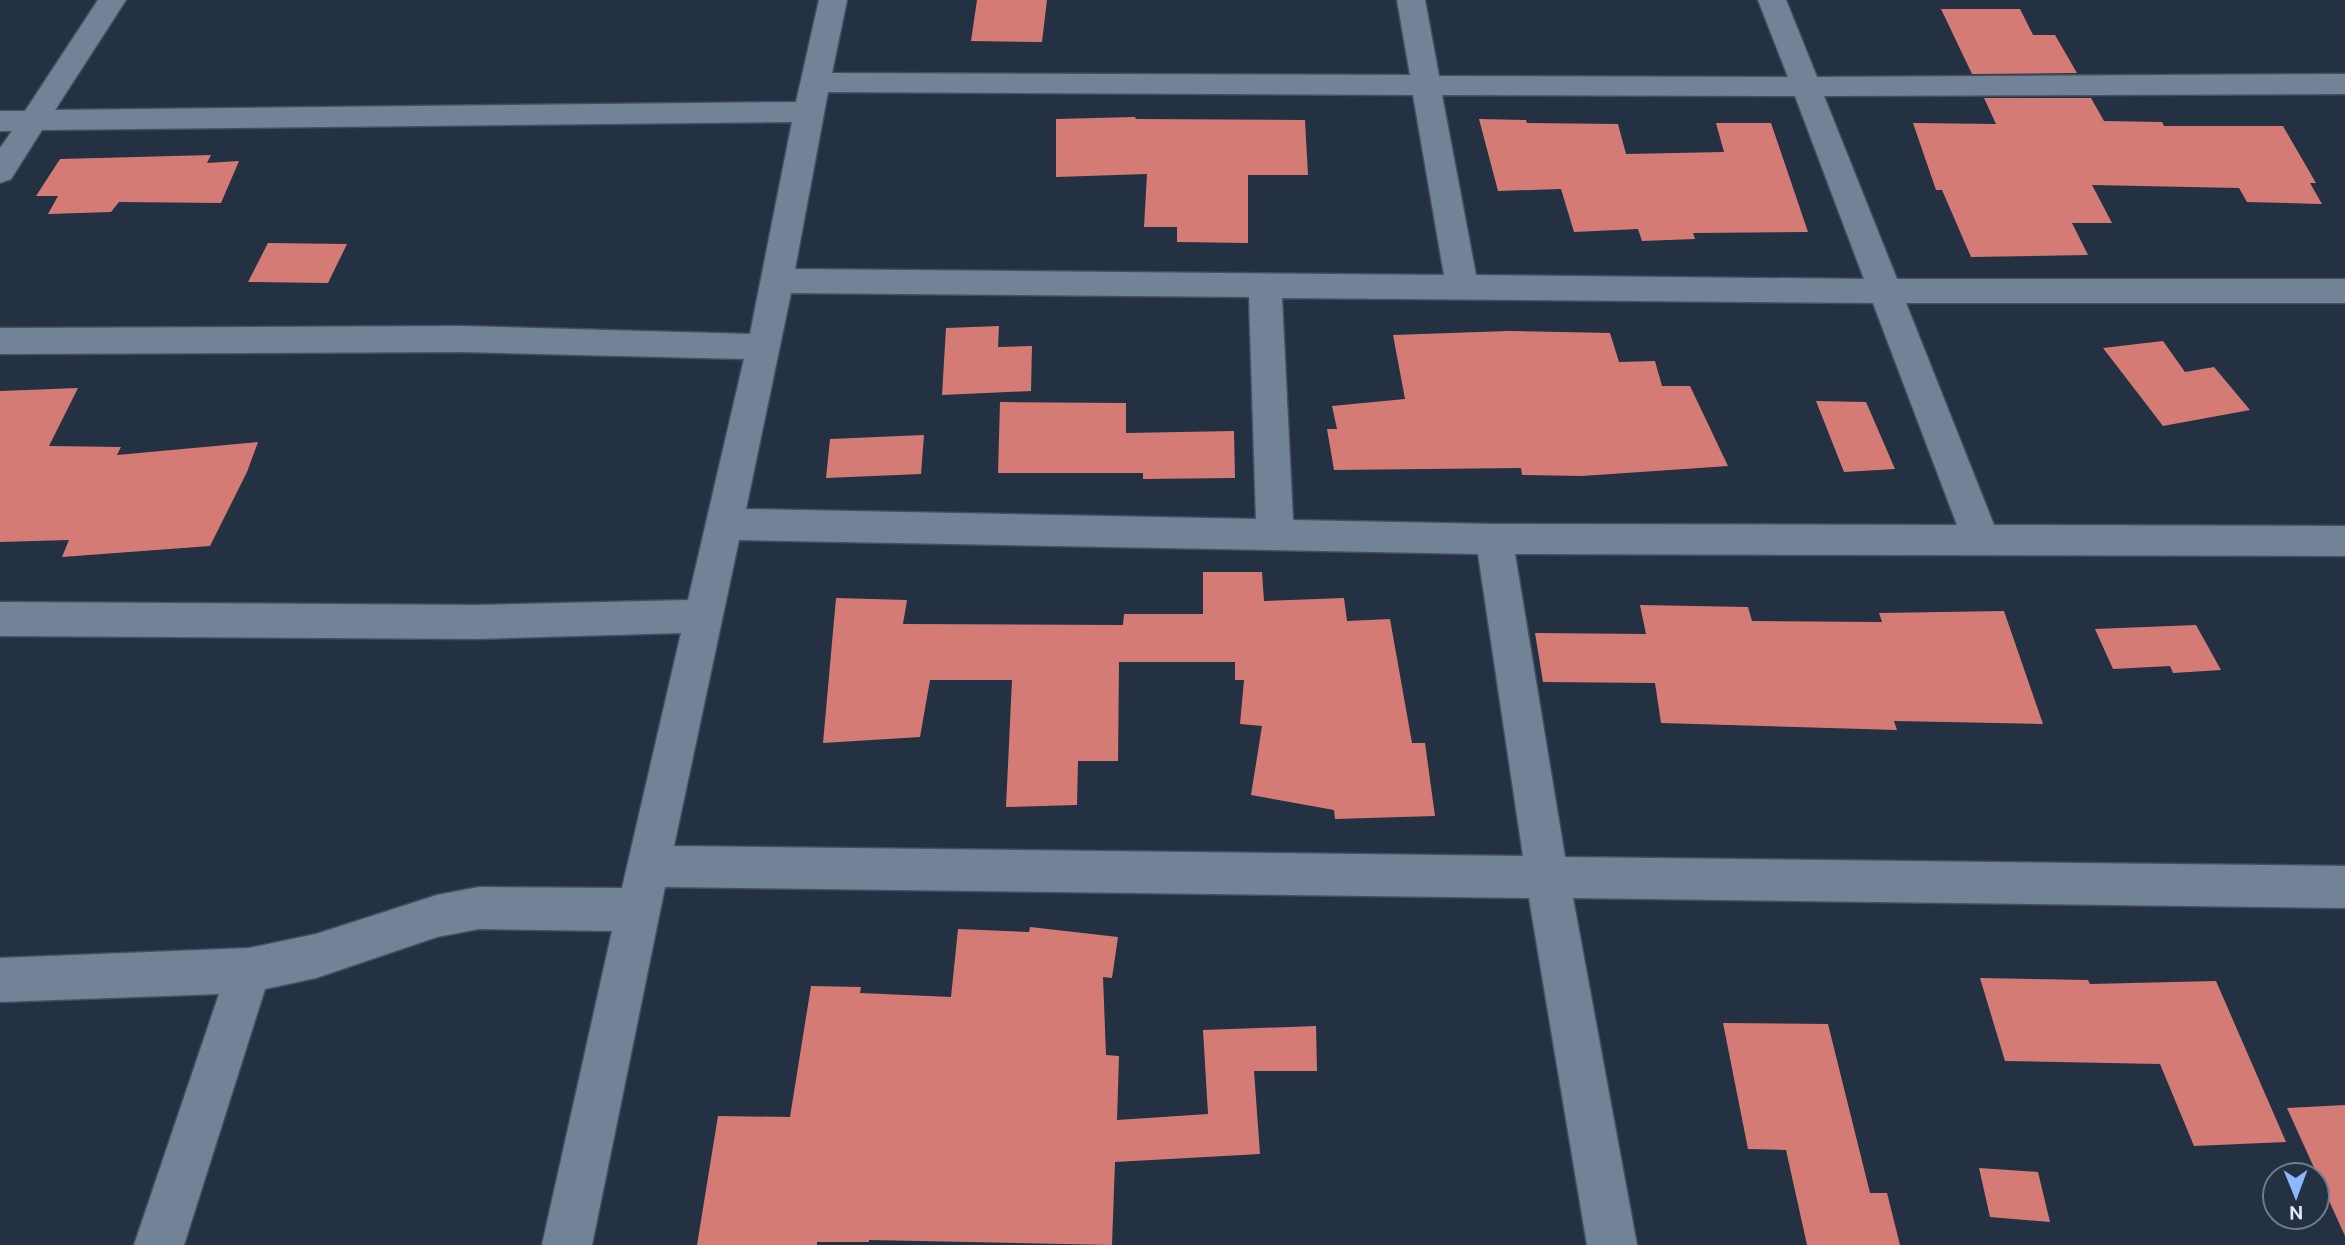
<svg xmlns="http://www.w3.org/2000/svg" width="2345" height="1245" viewBox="0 0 2345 1245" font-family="'DM Sans',sans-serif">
  <rect width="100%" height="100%" fill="#233143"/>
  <path fill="#d57b76" d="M977 0H1047L1042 42 971 41Z
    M1941 9H2020L2033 35H2055L2077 73 1972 74Z
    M1984 98H2091L2104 121 2162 122 2164 126H2283L2316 183H2310L2322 204 2247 202 2239 188 2092 185 2112 223H2072L2088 255 1971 257 1942 190H1936L1913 123 1996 124Z
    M1135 117 1136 119 1305 120 1308 175H1248V243L1177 242V227H1144L1147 174 1056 177V119Z
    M1479 119 1526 120 1527 123 1618 124 1626 154 1724 152 1716 123H1771L1808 232 1693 233 1695 239 1642 241 1638 229 1574 232 1561 189 1498 191Z
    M211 155 207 163 239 161 221 203 119 202 111 212 48 214 58 196H36L60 159Z
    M268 243 347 244 328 283 248 282Z
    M999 326 998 347 1032 346 1031 391 942 395 946 328Z
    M1508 331 1610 333 1619 362 1655 361 1662 386H1690L1728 466 1582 476 1522 475 1521 468 1334 470 1327 429H1337L1332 406 1405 399 1393 335Z
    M2163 341 2185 372 2214 367 2250 410 2163 426 2103 348Z
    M78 388 49 446 121 447 117 455 258 442 247 472 210 546 62 557 69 540 0 542V391Z
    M1816 401 1866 402 1895 469 1844 472Z
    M1000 402 1126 403V433L1234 431 1235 478 1143 479V473H998Z
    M924 435 921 474 826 478 830 439Z
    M1203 572H1262L1264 601 1344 598 1347 621 1390 619 1412 743H1425L1435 816 1335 819 1334 810 1251 795 1262 726 1240 724 1244 680H1235V662H1119L1118 761H1078L1077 805 1006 807 1012 680H930L920 737 823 743 836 598 907 600 903 624 1123 625 1124 614H1203Z
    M1640 605 1748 607 1752 621 1882 622 1879 613 2004 611 2043 724 1894 721 1897 730 1661 723 1655 683 1543 682 1535 633 1646 634Z
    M2196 625 2221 670 2173 673 2170 666 2113 669 2095 629Z
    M1030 927 1118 937 1112 978 1103 977 1106 1055 1119 1056 1117 1120 1208 1114 1203 1030 1316 1026 1317 1071H1254L1260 1154 1115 1162 1112 1245 869 1240V1242H817V1245H697L718 1116 790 1117 811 986 861 987 860 993 951 997 958 929 1029 932Z
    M1980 978 2088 980 2090 984 2216 981 2286 1142 2194 1146 2160 1064 2005 1061Z
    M1723 1023 1828 1024 1870 1193H1887L1900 1245H1807L1786 1150 1748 1149Z
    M2345 1105V1236L2287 1108Z
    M1979 1168 2038 1172 2050 1222 1990 1217Z"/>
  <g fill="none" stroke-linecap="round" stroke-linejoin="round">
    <defs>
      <path id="minor" d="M98 0H126L55 110 796 102 819 0H847L832 73 1410 75 1397 0H1425L1439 76 1788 77 1758 0H1786L1817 77 2345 74V94L1824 96 1897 279H2345V303H1906L1994 525 2345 526V556L1515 554 1565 857 2345 866V908L1573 898 1637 1245H1587L1529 898 665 887 592 1245H542L612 931 479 929 437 937 316 978 265 989 184 1245H134L219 994 0 1002V958L249 948 316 934 437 895 479 887 622 888 681 633 476 639 0 636V602L476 605 688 600 744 359 461 352 0 354V328L461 326 750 334 792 122 42 130 11 179 0 183V148L12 131H0V111H25ZM828 92 1413 95 1444 275 795 269ZM1442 95 1795 96 1864 279 1476 275ZM791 293 1249 297 1256 519 746 509ZM1282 298 1873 303 1957 525 1494 524 1293 520ZM739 540 1478 554 1523 856 674 846Z"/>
    </defs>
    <use href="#minor" stroke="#444f5f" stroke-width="3"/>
    <use href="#minor" fill="#728297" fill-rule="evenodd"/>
  </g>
  <g transform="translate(2296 1196) rotate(179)"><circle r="33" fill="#233143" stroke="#707c8b" stroke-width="2"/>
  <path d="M0-5L12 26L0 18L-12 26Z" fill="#8bb9fc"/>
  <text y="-10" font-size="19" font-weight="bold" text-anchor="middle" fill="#e3ecf8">N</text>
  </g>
</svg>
